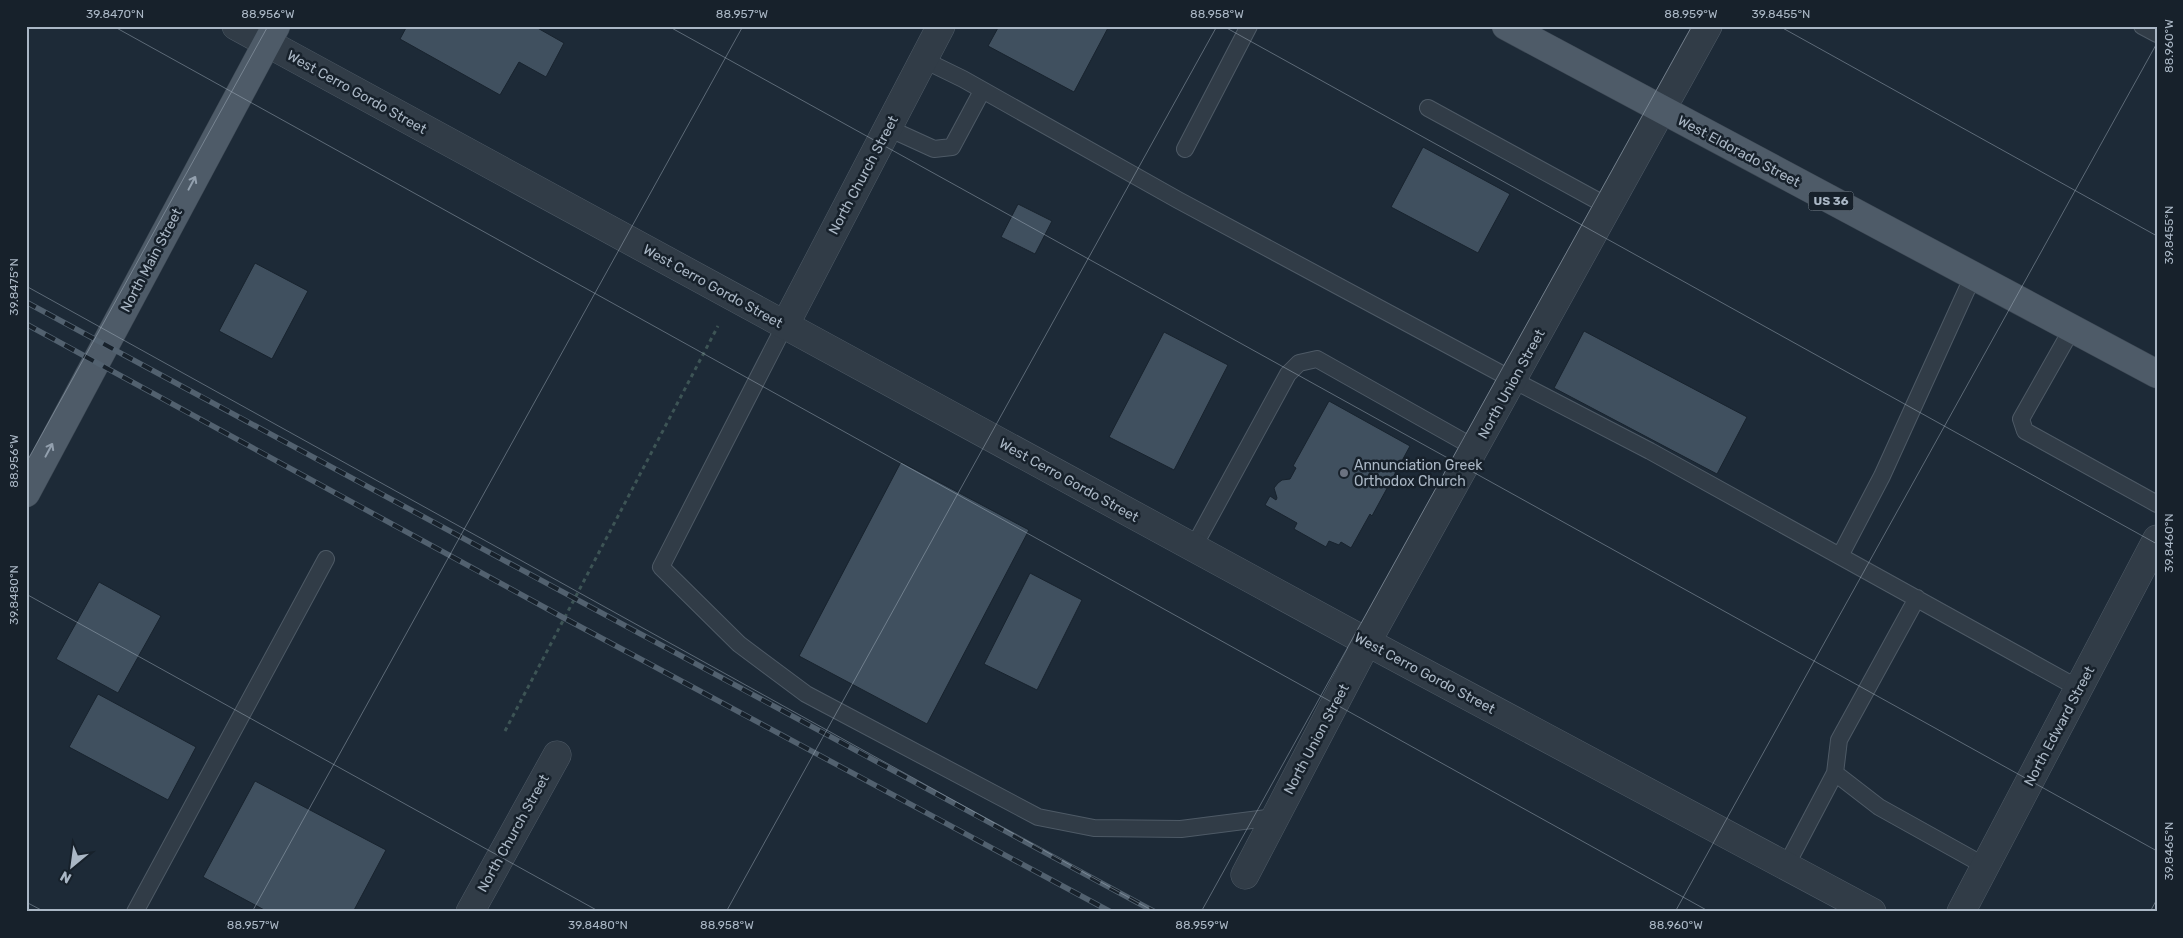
<svg xmlns="http://www.w3.org/2000/svg" width="2183" height="938" viewBox="0 0 2183 938" font-family="Rubik,sans-serif">
  <rect width="100%" height="100%" fill="#1d2a37"/>
  <path fill="#40505f" stroke="#18232e" d="M407 26H534L564 43 546 77 519 62 500 95 400 39Z
    M999 26H1109L1074 92 988 46Z
    M1423 147 1510 194 1478 253 1391 207Z
    M1018 204 1052 221 1035 254 1001 237Z
    M255 263 308 291 272 359 219 331Z
    M1584 331 1747 417 1717 474 1554 388Z
    M1164 332 1228 365 1174 470 1109 437Z
    M1329 401 1410 446 1372 516 1370 514 1351 548 1341 542 1339 545 1329 541 1326 547 1294 529 1297 523 1265 505 1270 496 1276 500 1277 498 1274 488 1278 483 1282 480 1290 479 1296 468 1293 466Z
    M901 462 1029 530 927 724 799 656Z
    M1030 573 1082 600 1037 690 984 664Z
    M99 582 161 616 118 693 56 659Z
    M98 694 196 747 168 800 69 747Z
    M255 781 386 850 353 912H268L203 877Z"/>
  <g fill="none" stroke-linecap="round" stroke-linejoin="round">
    <defs>
      <path id="service" d="M2142 26 2157 34
        M924 60 963 79 1178 200 1513 380 1650 451 2078 688
        M1428 108 1609 207
        M888 128 934 149 952 147 982 91
        M1185 149 1249 26
        M785 325 661 567 739 644 806 694 1038 817 1094 828 1181 829 1275 817
        M2072 329 2021 419 2025 431 2157 504
        M1193 548 1288 374 1299 363 1317 359 1475 448
        M1840 556 1882 476 1973 276
        M1917 598 1839 740 1835 773 1879 807 1985 866
        M1786 866 1835 773
        M135 912 326 559"/>
      <path id="minor" d="M236 26 1367 642 1872 912
        M785 325 941 26
        M1245 875 1367 642 1708 26
        M470 912 557 755
        M1961 912 2157 539"/>
      <path id="primary" d="M1506 26 2157 374
        M26 493 276 26"/>
    </defs>
    <use href="#service" stroke="#4e5a66" stroke-width="18"/>
    <use href="#minor" stroke="#4e5a66" stroke-width="29"/>
    <use href="#primary" stroke="#3a4551" stroke-width="29"/>
    <path stroke="#3d5455" stroke-width="3" stroke-dasharray="4 4" stroke-linecap="butt" d="M505 731 718 326"/>
    <use href="#service" stroke="#313c47" stroke-width="16"/>
    <use href="#minor" stroke="#313c47" stroke-width="28"/>
    <use href="#primary" stroke="#4e5b68" stroke-width="28"/>
    <defs>
      <path id="rail" d="M26 302 1155 912
        M26 324 564 618 1111 912"/>
    </defs>
    <use href="#rail" stroke="#52616f" stroke-width="5.5"/>
    <use href="#rail" stroke="#17212b" stroke-width="4" stroke-dasharray="11" stroke-linecap="butt"/>
  </g>
  <defs><path id="oneway-shaft" d="M-6 0H5M1.5-3L5.5 0L1.5 3" fill="none" stroke-width="1.6" stroke-linecap="round" stroke-linejoin="round" transform="scale(1.25)"/></defs>
  <g stroke="#93a0ae">
    <use href="#oneway-shaft" transform="translate(192 183) rotate(-62)"/>
    <use href="#oneway-shaft" transform="translate(49 450) rotate(-62)"/>
  </g>
  <path fill="none" stroke="#aab7c5" stroke-width="1" stroke-opacity="0.45" d="M113 26 1710 912M668 26 2157 851M1223 26 2157 544M1779 26 2157 236M26 286 1155 912M26 463 268 26M26 594 600 912M26 902 45 912M252 912 743 26M726 912 1217 26M1201 912 1692 26M1675 912 2157 43M2150 912 2157 899"/>
  <circle fill="#6b7280" stroke="#17212b" stroke-width="2" cx="1344" cy="473" r="5"/>
  <g text-anchor="middle" stroke-width="5" stroke-linejoin="round" paint-order="stroke">
    <rect fill="#17212b" stroke="#7e8a97" stroke-width="1" x="1808.5" y="191.5" width="45" height="19" rx="4"/>
    <g font-size="12" font-weight="bold" fill="#aab7c5">
      <text x="1831" y="205">US 36</text>
    </g>
    <g font-size="14" fill="#aab7c5" stroke="#17212b">
      <text transform="translate(357 92) rotate(29)" y="5">West Cerro Gordo Street</text>
      <text transform="translate(1739 151) rotate(28)" y="5">West Eldorado Street</text>
      <text transform="translate(863 175) rotate(-62)" y="5">North Church Street</text>
      <text transform="translate(151 260) rotate(-62)" y="5">North Main Street</text>
      <text transform="translate(713 286) rotate(29)" y="5">West Cerro Gordo Street</text>
      <text transform="translate(1511 384) rotate(-61)" y="5">North Union Street</text>
      <text transform="translate(1069 480) rotate(29)" y="5">West Cerro Gordo Street</text>
      <text transform="translate(1425 673) rotate(28)" y="5">West Cerro Gordo Street</text>
      <text transform="translate(2059 726) rotate(-62)" y="5">North Edward Street</text>
      <text transform="translate(1316 739) rotate(-62)" y="5">North Union Street</text>
      <text transform="translate(513 833) rotate(-61)" y="5">North Church Street</text>
    </g>
    <g font-size="14" fill="#aab7c5" stroke="#17212b" text-anchor="start">
      <text x="1354" y="470">Annunciation Greek<tspan x="1354" dy="16">Orthodox Church</tspan></text>
    </g>
  </g>
  <rect width="2183" height="938" fill="none" stroke="#17212b" stroke-width="55"/>
  <g transform="translate(72 866) rotate(209)" stroke="#17212b" stroke-width="4" paint-order="stroke">
  <path d="M0-4L9 19L0 12L-9 19Z" fill="#aab7c5"/>
  <text y="-8" font-size="14" font-weight="bold" text-anchor="middle" fill="#aab7c5">N</text>
  </g>
  <rect x="28" y="28" width="2128" height="882" fill="none" stroke="#aab7c5" stroke-width="2"/>
  <g font-size="12" text-anchor="middle" fill="#aab7c5">
    <text x="115" y="18">39.8470°N</text>
    <text x="268" y="18">88.956°W</text>
    <text x="742" y="18">88.957°W</text>
    <text x="1217" y="18">88.958°W</text>
    <text x="1691" y="18">88.959°W</text>
    <text x="1781" y="18">39.8455°N</text>
    <text transform="translate(2169 46) rotate(-90)" y="4">88.960°W</text>
    <text transform="translate(2169 235) rotate(-90)" y="4">39.8455°N</text>
    <text transform="translate(14 287) rotate(-90)" y="4">39.8475°N</text>
    <text transform="translate(14 461) rotate(-90)" y="4">88.956°W</text>
    <text transform="translate(2169 543) rotate(-90)" y="4">39.8460°N</text>
    <text transform="translate(14 595) rotate(-90)" y="4">39.8480°N</text>
    <text transform="translate(2169 851) rotate(-90)" y="4">39.8465°N</text>
    <text x="253" y="929">88.957°W</text>
    <text x="598" y="929">39.8480°N</text>
    <text x="727" y="929">88.958°W</text>
    <text x="1202" y="929">88.959°W</text>
    <text x="1676" y="929">88.960°W</text>
  </g>
</svg>
